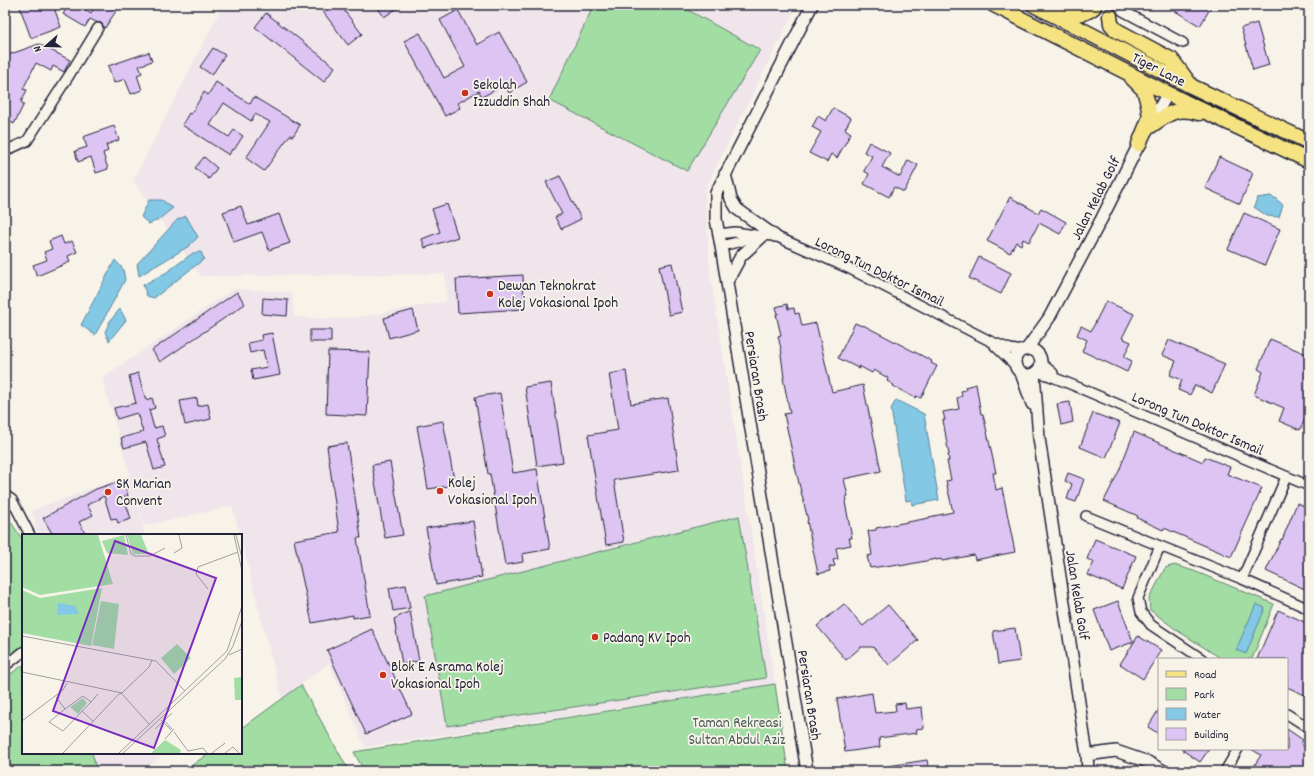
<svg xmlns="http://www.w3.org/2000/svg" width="1314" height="776" viewBox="0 0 1314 776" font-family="Dekko,sans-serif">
  <rect width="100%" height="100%" fill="#f7f3e8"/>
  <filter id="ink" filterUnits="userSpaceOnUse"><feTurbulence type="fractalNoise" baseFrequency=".025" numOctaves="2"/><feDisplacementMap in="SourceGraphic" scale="8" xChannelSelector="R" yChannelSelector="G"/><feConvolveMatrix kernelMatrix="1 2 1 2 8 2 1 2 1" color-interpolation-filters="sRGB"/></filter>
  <g filter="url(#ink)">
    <path fill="#efe5eb" d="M223 5H797L705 189 710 272 775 684 365 747 329 663 282 699 241 540V535H240L232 506 144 526 134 490 145 535H38L32 510 130 475 102 378 234 289 292 292 294 315 295 317 336 319 367 316 446 301 445 274 201 276 133 181Z
      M92 753H166L142 771H97Z"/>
    <path fill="#a2dda4" stroke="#628070" d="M594 5H679L760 50 687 171 549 100Z
      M6 515 23 540V645L5 659V516Z
      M739 516 766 678 447 726 425 596Z
      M1174 565 1194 571 1274 604 1252 659H1222L1178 631 1150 610 1149 599 1165 568Z
      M23 665V753H92L97 771H5V678Z
      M775 684 788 771H364L354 752Z
      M301 685 349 771H184L209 753H241V729Z"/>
    <path fill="#83c8e4" stroke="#5c86a0" d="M1270 196 1275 198 1283 205 1279 217 1267 216 1254 207 1257 198Z
      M149 200H162L173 208 158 220 149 224 141 217Z
      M186 216 198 237 189 246 139 276 137 264 177 220Z
      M201 252 204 259 154 298 147 296 143 285 167 272 193 253Z
      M115 260 123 269 125 280 95 335 81 325Z
      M120 309 126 320 109 341 105 332 110 321Z
      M896 400 924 414 939 500 912 505 911 500 906 501 891 409Z
      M1256 604 1265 608 1246 654 1236 650Z"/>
    <path fill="#ddc4f3" stroke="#22223b" d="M19 5H53L61 27 31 38Z
      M69 5H77L91 13 96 5H107L116 11 105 28 101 23 96 22 90 19 85 27 63 14Z
      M318 5H340L362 34 348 45Z
      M376 5H402L384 17Z
      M1165 5H1212L1200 26Z
      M458 10 477 45 499 32 527 82 509 93 504 85 482 97 479 91 458 103 460 108 445 116 404 41 420 33 444 78 465 67 440 20Z
      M266 13 335 67 324 82 255 27Z
      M1257 23 1269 65 1253 70 1241 28Z
      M39 44 70 60 64 72 53 66 51 71 36 63 23 89 27 90 21 102 24 104 14 124 5 119V56Z
      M213 48 225 55 212 75 200 67Z
      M149 52 152 61 139 66 142 73 137 75 142 90 131 94 125 79 114 83 108 66Z
      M216 82 250 104 254 97 300 125 293 136 290 135 264 171 246 158 270 122 255 114 251 121 224 103 210 125 229 137 234 130 243 136 234 150 232 149 229 155 182 125 189 113 191 114 204 92 208 95Z
      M833 108 851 118 845 129 851 133 837 158 831 154 827 162 809 153 821 132 812 127 818 116 826 121Z
      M114 126 119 140 106 145 108 151 103 153 108 169 96 173 91 157 78 162 75 151 87 147 83 137Z
      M869 142 890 153 882 167 900 177 908 160 918 165 904 192 894 187 889 197 864 184 869 174 864 171 872 156 864 152Z
      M204 157 217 168 209 179 195 168Z
      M1219 157 1253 173 1240 204 1205 188Z
      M560 176 581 219 561 229 555 217 562 214 546 182Z
      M1010 197 1038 213 1041 208 1066 222 1060 234 1039 223 1029 242 1023 239 1021 245 1016 242 1010 253 987 241Z
      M447 204 458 237 425 248 422 239 440 232 432 209Z
      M241 206 248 225 279 214 290 243 269 250 262 232 234 242 223 212Z
      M1244 213 1280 229 1265 265 1228 249Z
      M61 236 64 244 72 241 77 252 68 256 70 262 37 276 33 265 47 260 44 252 52 249 49 241Z
      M979 257 1011 273 1001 294 969 278Z
      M672 263 682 312 669 315 659 266Z
      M523 275 524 309 458 313 456 279Z
      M237 292 245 304 160 362 152 350Z
      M263 298 288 300 287 316 262 314Z
      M1106 301 1134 314 1122 338 1131 342 1124 357 1132 361 1127 372 1082 351 1087 340 1077 335 1081 326 1091 331Z
      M787 304 788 309 794 308 795 314 799 313 802 326 816 323 832 392 863 385 881 471 844 479 848 496 846 497 847 501 845 502 852 538H849L851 545 836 548 838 559 833 560 835 566 829 567 830 571 818 574 807 521 808 520 796 471 784 414 790 413 783 378H784L781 354 782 353 778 336 781 335 776 314H778L776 307Z
      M413 310 418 330 389 338 384 318Z
      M855 323 862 326 863 325 932 361 931 363 937 366 921 398 916 396 915 398 893 386 894 385 887 381 888 378 874 370 872 373 859 366 860 369 838 358Z
      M310 330H331V342H310Z
      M272 333 280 375 253 380 251 370 267 367 263 350 250 353 248 343 262 340 261 335Z
      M1270 339 1309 355V418L1306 417 1300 430 1279 421 1284 408 1254 395 1263 372 1258 369Z
      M1169 340 1225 364 1212 393 1195 385 1190 395 1178 390 1182 380 1170 375 1176 361 1162 355Z
      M328 351 370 352 367 416 326 414Z
      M626 371 631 404 668 398 679 470 614 480 624 542 606 545 588 435 618 430 609 374Z
      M138 373 146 400 152 398 155 408 149 410 154 428 162 426 165 436 157 439 165 467 154 470 146 442 124 448 121 438 143 432 137 413 117 419 114 408 136 403 129 376Z
      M551 383 563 462 537 466 525 387Z
      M976 384 981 414H983L996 473H993L996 490 1002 488 1015 552 975 560 974 555 942 561 941 559 936 560V559L900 566 899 564 870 568 867 556 872 555 868 531 876 530V528L929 518V517L953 512 946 481 951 480 947 461H949L948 455H949L943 420H945L943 412 959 409 957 398 962 396 961 391 966 390 965 387Z
      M500 393 513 473 537 469 550 549 522 554 523 562 505 565 490 474H488L475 397Z
      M197 398 198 406 208 404 211 419 185 425 180 401Z
      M1070 402 1073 422 1061 425 1057 404Z
      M1093 413 1120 423 1106 458 1080 447Z
      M443 421 455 485 428 489 417 426Z
      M1134 432 1203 462 1205 457 1230 467 1227 474 1262 488 1231 557 1164 528 1163 530 1137 518 1138 516 1104 501 1119 471Z
      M347 443 361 538H357L370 615 353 618V615L312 623 294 540 339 532 327 446Z
      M390 462 403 535 385 538 372 465Z
      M1068 473 1084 479 1076 502 1067 499 1072 484 1065 481Z
      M123 480 128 496 124 497 131 519 118 523 116 518 111 519 104 496 87 505 93 515 79 522 86 535H53L43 518 96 489Z
      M1297 503 1309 508V591L1266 571 1281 539 1282 540Z
      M473 521 482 577 436 585 426 528Z
      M1095 539 1136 556 1122 589 1088 575 1094 562 1087 559Z
      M406 585 410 608 393 611 389 588Z
      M1118 601 1133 642 1109 651 1094 610Z
      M844 604 863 626 888 605 918 640 889 665 873 647H861L846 660 817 626Z
      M1278 610 1309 624V697L1287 687V659H1257Z
      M410 611 419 661 402 664 394 619Z
      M1015 628 1020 661 998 664 993 631Z
      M372 629 412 714 366 734 327 650Z
      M1138 636 1161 650 1143 679 1120 664Z
      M872 693 875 713 896 711 895 704 905 703 906 709 922 707 924 728 916 729 917 733 879 738 880 747 845 752 837 699Z
      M1159 709V734L1148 727Z
      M1287 729 1303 740 1301 744 1309 749V771H1251L1261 755 1251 749H1287Z
      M1181 749H1209L1200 762Z
      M927 760 929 771H889L888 766Z"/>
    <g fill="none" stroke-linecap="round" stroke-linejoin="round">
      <defs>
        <path id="minor" d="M1118 5 1123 11 1183 43
          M5 151 27 141 70 74 98 28
          M719 234 735 232 755 235 775 236 850 269 990 341 1010 349 1022 351
          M721 246 742 241 755 235
          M995 346 1016 366
          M1041 363 1053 373
          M1036 372 1050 376 1075 386 1309 486
          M5 495 12 500 30 535
          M1086 516 1160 546 1138 598 1141 612 1151 625 1202 659
          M1160 546 1242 579 1309 609
          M1242 579 1286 477
          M5 666 23 652
          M1287 714 1309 728
          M1225 771 1238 749"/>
        <path id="tertiary" d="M725 174 731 199 737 209 775 236
          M727 282 741 256 764 235
          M1015 362a13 13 0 1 1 26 0a13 13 0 1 1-26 0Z
          M1026 350 1049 318 1102 218 1139 144 1168 93
          M1021 373 1032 404
          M1034 374 1039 438 1087 755 1088 771
          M1087 755 1116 751 1148 762 1164 771
          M807 771 721 246 716 219V193L812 5"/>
        <path id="primary" d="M994 5 1185 102 1309 161
          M1034 5 1191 86 1309 142
          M1050 5C1067 11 1079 20 1094 7
          M1110 16 1111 24 1116 30 1172 60 1189 83
          M1132 78 1144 90 1148 104 1150 117 1139 144
          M1149 127C1168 114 1176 106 1199 113"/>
      </defs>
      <use href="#minor" stroke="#22223b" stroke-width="12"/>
      <use href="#tertiary" stroke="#22223b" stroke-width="14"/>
      <use href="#primary" stroke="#22223b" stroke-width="17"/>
      <use href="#minor" stroke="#f7f3e8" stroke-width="9"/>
      <use href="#tertiary" stroke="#f7f3e8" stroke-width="11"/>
      <use href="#primary" stroke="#f5e382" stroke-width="14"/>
    </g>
  </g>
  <g fill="#c8321e" stroke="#f7f3e8" stroke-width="1.5">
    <circle cx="465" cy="93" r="4"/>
    <circle cx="490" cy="294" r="4"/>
    <circle cx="440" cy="491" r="4"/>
    <circle cx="108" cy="492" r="4"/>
    <circle cx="595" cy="637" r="4"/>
    <circle cx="383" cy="675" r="4"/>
  </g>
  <g text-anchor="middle" stroke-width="3.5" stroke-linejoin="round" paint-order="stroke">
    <g font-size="15" fill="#22223b" stroke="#f7f3e8">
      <text transform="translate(1159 69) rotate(27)" y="5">Tiger Lane</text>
      <text transform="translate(1095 198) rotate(-63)" y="5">Jalan Kelab Golf</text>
      <text transform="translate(880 271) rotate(26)" y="5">Lorong Tun Doktor Ismail</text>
      <text transform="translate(757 376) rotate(81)" y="5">Persiaran Brash</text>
      <text transform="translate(1198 423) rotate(23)" y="5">Lorong Tun Doktor Ismail</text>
      <text transform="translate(1078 595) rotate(81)" y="5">Jalan Kelab Golf</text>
      <text transform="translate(810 695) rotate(81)" y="5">Persiaran Brash</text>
    </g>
    <g font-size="15" fill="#22223b" stroke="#f7f3e8" text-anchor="start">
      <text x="473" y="89">Sekolah<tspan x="473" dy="17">Izzuddin Shah</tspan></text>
      <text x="498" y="290">Dewan Teknokrat<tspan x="498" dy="17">Kolej Vokasional Ipoh</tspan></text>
      <text x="448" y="487">Kolej<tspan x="448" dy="17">Vokasional Ipoh</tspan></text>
      <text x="116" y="488">SK Marian<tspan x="116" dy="17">Convent</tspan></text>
      <text x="603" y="642">Padang KV Ipoh</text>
      <text x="391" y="671">Blok E Asrama Kolej<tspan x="391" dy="17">Vokasional Ipoh</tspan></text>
    </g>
    <g font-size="15" fill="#485a5a" stroke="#f7f3e8">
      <text x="737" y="727">Taman Rekreasi<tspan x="737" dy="17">Sultan Abdul Aziz</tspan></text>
    </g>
  </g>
  <g transform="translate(22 534)">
    <rect width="220" height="220" fill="#f7f3e8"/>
    <path d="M0 1H76L91 50 18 61 0 53ZM102 1 106 21 85 19 80 7ZM105 1H119L127 20H111ZM80 54 69 112 0 99V56L18 64ZM79 67 97 70 92 115 70 111ZM155 110 169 124 152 140 139 124ZM220 143V166H213L212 144ZM61 164 65 169 56 180 48 173ZM143 206 159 216 158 219H129Z" fill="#a2dda4"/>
    <path d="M36 69 53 72 57 80 35 81Z" fill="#83c8e4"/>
    <path fill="none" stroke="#a29fa3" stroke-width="1" d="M104 1 109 20 113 22H128L143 14M212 1 220 37M214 1 220 24M152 19 160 14 157 1M186 55 174 40 176 33 216 18M0 102 134 127 163 157M207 121 220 115M0 138 100 159 97 160M100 159 127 133 130 126M100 160 127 190M34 163 43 175 61 162 69 168 76 160M43 175 27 188 41 197 69 168M60 177 71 187M141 185 150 195M139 186 149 196M0 187 41 156 45 149M133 195 150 179M152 198 166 217M143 205 152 195 149 198M166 217 181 214 185 219M41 219 97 160M97 219 205 117 220 72M101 219 203 125 211 112 220 87M190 219 203 209M203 219 211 213 217 219"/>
    <path fill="#7b2cbf" fill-opacity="0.15" stroke="#7b2cbf" stroke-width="2" d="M93 7 194 44 132 214 31 177Z"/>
    <rect width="220" height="220" fill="none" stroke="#22223b" stroke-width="2"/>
  </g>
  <rect width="1314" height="776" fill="none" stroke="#f7f3e8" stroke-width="20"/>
  <rect x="10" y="10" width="1294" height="756" fill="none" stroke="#22223b" stroke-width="1.5" filter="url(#ink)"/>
  <rect x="1158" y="658" width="130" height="92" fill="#f7f3e8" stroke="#a29fa3"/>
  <rect x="1166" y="671" width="20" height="6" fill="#f5e382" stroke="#a29fa3"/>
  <text x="1194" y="678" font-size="12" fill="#22223b">Road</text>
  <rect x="1166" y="688" width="20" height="12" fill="#a2dda4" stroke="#a29fa3"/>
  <text x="1194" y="698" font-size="12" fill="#22223b">Park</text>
  <rect x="1166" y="708" width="20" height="12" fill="#83c8e4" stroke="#a29fa3"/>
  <text x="1194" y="718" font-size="12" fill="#22223b">Water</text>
  <rect x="1166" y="728" width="20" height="12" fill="#ddc4f3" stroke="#a29fa3"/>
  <text x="1194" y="738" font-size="12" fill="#22223b">Building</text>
  <g transform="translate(46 46) rotate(250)" stroke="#f7f3e8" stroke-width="3" paint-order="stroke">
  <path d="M0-3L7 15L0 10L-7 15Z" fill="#22223b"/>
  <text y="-6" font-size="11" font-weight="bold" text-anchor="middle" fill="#22223b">N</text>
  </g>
</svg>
